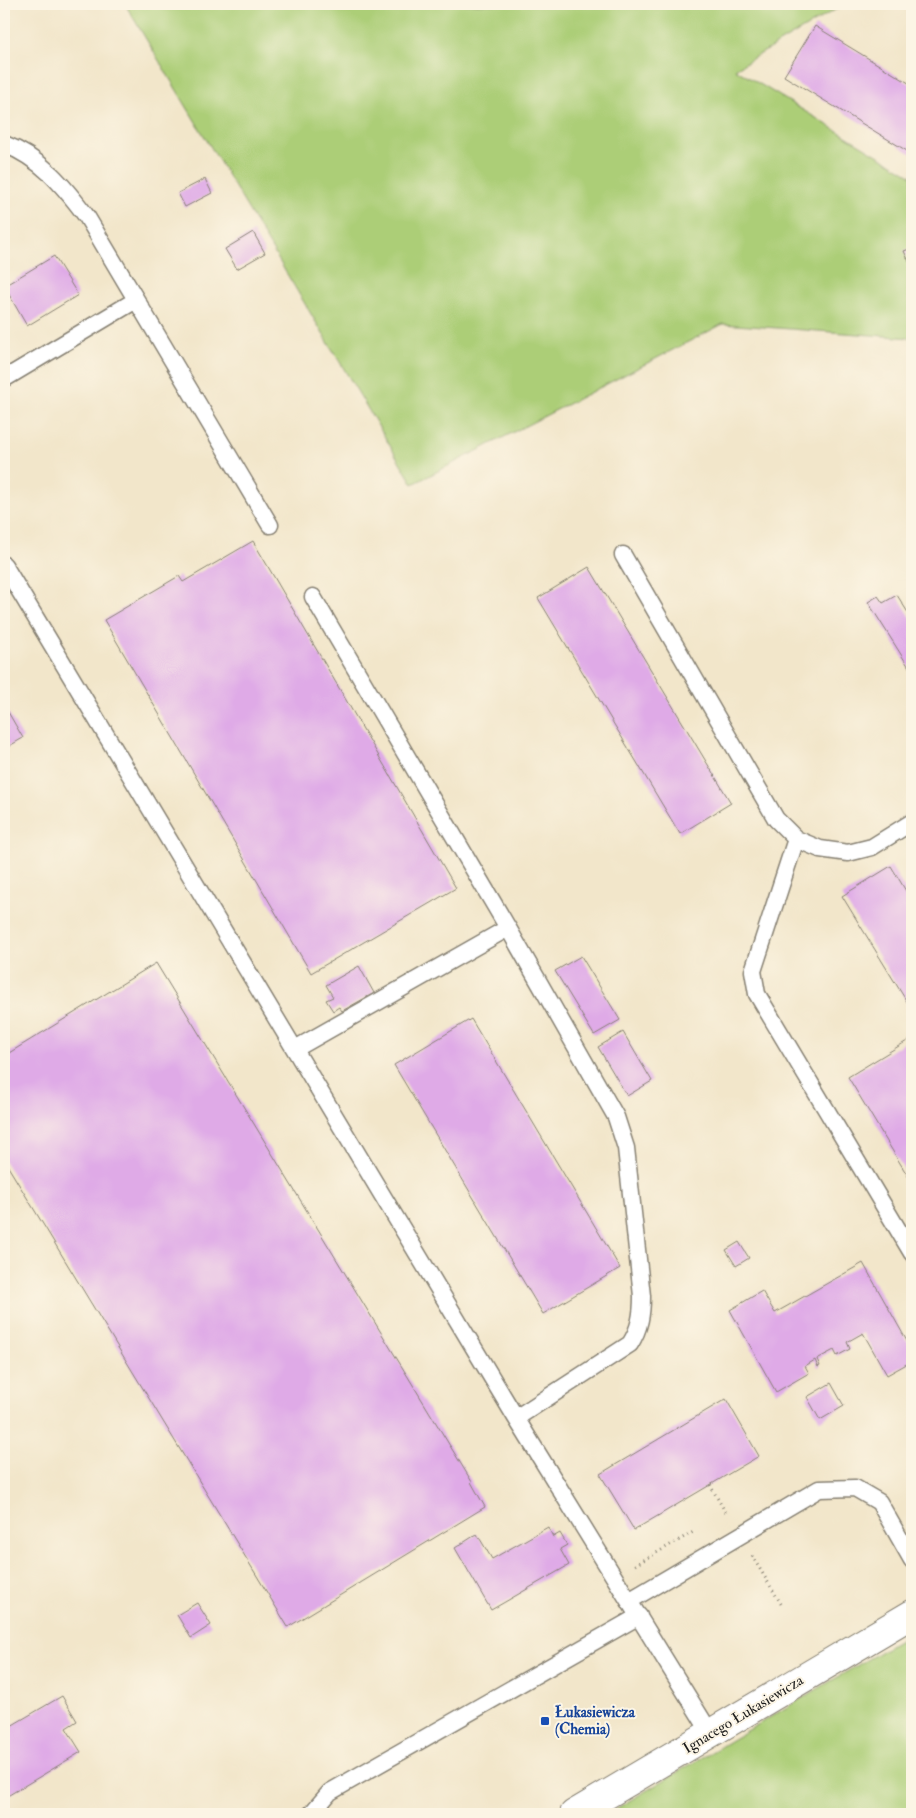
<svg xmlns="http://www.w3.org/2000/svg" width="916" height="1818" viewBox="0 0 916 1818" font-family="'IM FELL Double Pica',serif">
  <rect width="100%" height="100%" fill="#fcf5e5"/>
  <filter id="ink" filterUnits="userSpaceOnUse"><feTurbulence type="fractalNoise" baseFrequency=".02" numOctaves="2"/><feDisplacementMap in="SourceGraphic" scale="10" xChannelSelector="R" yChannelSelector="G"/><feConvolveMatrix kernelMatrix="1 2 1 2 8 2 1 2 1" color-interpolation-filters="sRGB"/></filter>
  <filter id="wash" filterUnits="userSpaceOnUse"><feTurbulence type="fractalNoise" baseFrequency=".0096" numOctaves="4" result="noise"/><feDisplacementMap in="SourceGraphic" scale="20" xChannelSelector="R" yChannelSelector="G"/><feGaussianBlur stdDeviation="1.12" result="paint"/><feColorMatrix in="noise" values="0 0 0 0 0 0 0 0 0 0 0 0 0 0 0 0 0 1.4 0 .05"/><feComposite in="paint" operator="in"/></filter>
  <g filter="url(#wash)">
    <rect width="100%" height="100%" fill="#f2e6ca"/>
    <path fill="#acce77" stroke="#64754a" d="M125 4H845L735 69 912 176V338L723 324 413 484Z
      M912 1633V1814H607Z"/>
    <g id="blocks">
      <path fill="#dfaae7" d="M815 26 912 85V154L784 76Z
        M205 179 212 193 185 207 178 193Z
        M253 232 265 253 237 269 225 249Z
        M912 248V268L904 251Z
        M54 256 78 295 27 326 4 286Z
        M253 541 456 888 311 973 104 620 179 576 183 582Z
        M589 567 731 803 680 834 538 598Z
        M897 595 912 619V672L868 602 878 596 883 603Z
        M4 705 23 738 4 749Z
        M891 866 912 901V1010L842 896Z
        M581 956 620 1020 594 1035 555 971Z
        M156 963 472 1482H471L485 1507 288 1627 4 1160V1056Z
        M359 966 374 993 342 1011 339 1007 333 1011 326 1000 333 997 326 985Z
        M471 1019 620 1268 543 1314 394 1065Z
        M623 1032 652 1081 627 1096 598 1047Z
        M912 1038V1183L848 1077Z
        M739 1242 749 1258 736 1266 726 1250Z
        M863 1263 912 1350V1361L887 1375 863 1333 847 1342 850 1349 837 1356 834 1350 817 1359 820 1366 818 1367 815 1360 805 1366 809 1373 776 1392 730 1310 762 1291 775 1313Z
        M831 1383 844 1406 820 1420 807 1397Z
        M726 1399 759 1456 634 1530 600 1474Z
        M548 1527 553 1537 560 1533 567 1545 560 1549 569 1565 491 1610 455 1548 477 1534 492 1559Z
        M197 1603 211 1625 191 1638 177 1615Z
        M62 1696 77 1721 66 1728 81 1752 4 1798V1730Z"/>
    </g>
  </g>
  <g filter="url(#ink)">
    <use href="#blocks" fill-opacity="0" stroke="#878173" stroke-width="1"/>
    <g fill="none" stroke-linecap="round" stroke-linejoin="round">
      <defs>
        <path id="service" d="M4 144C41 158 64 186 87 217L270 525
          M4 379 136 300
          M623 555 776 819 796 839 820 849 848 853 872 847 912 822
          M4 565 516 1418 711 1734
          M313 597 508 928 616 1117 626 1148 642 1296C642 1314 640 1328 630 1344L516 1418
          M796 839 753 971 757 994 912 1253
          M295 1049 508 928
          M629 1601 819 1489 855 1488 879 1502 912 1560
          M311 1814 330 1792 639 1616"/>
        <path id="minor" d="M574 1814 912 1614"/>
      </defs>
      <use href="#service" stroke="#878173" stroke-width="19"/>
      <use href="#minor" stroke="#878173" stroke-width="30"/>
      <path stroke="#878173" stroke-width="3" stroke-dasharray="1 4" stroke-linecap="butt" d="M710 1485 727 1515
        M752 1556 783 1607
        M635 1565 695 1531"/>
      <use href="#service" stroke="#fff" stroke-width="16"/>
      <use href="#minor" stroke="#fff" stroke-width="28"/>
    </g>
  </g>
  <rect fill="#1a4fb4" stroke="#fcf5e5" stroke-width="2" x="540" y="1716" width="10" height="10" rx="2.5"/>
  <g text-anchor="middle" stroke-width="4" stroke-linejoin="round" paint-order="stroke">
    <g font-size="15" font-weight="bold" fill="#164399" stroke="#fcf5e5" text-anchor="start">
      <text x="555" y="1717">Łukasiewicza<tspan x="555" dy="17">(Chemia)</tspan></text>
    </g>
    <g font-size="15" fill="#1c1c1c" stroke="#fcf5e5">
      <text transform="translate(743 1714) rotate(-31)" y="5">Ignacego Łukasiewicza</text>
    </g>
  </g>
  <rect width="916" height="1818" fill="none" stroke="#fcf5e5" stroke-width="20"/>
</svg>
